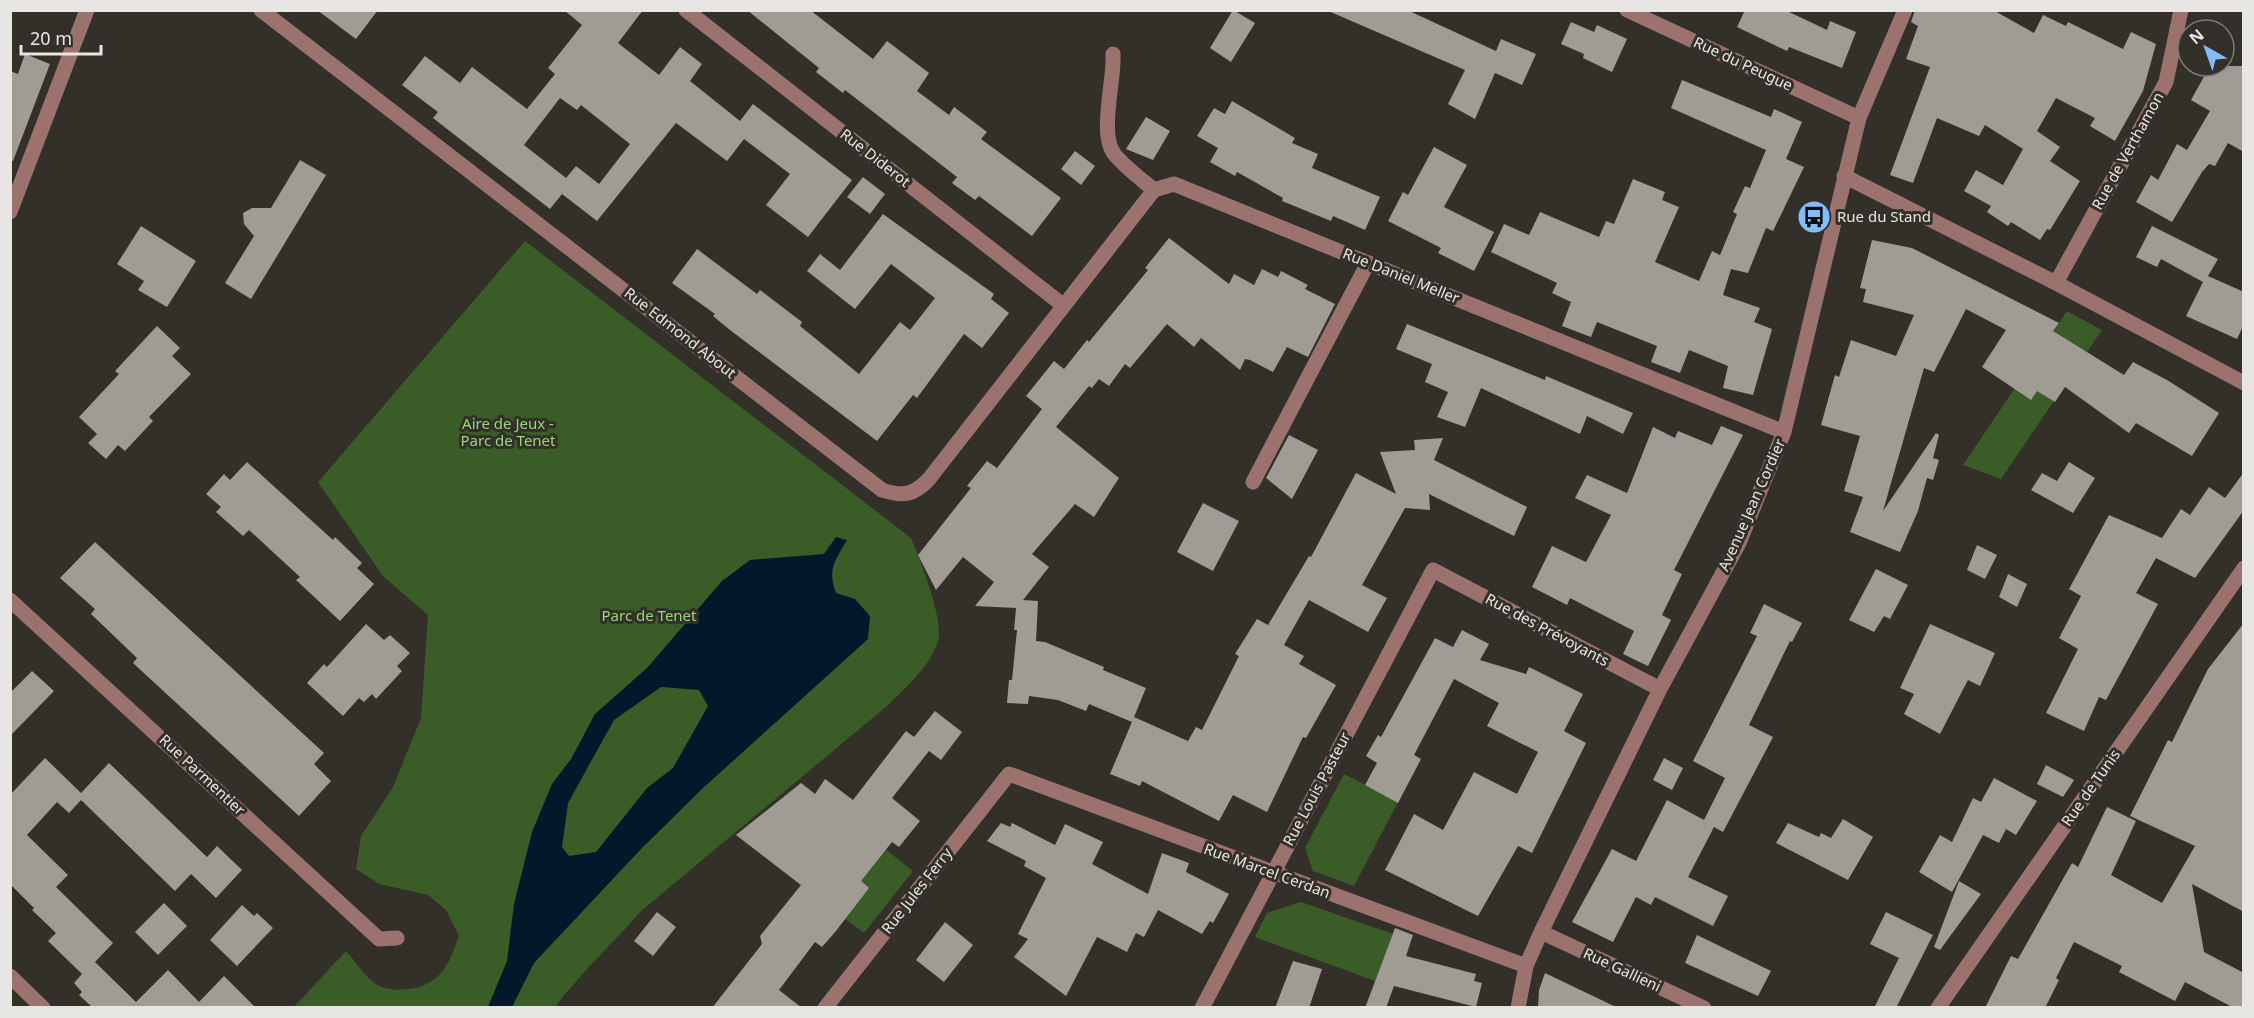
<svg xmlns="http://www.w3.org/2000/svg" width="2254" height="1018" viewBox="0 0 2254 1018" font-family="'Noto Sans',sans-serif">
  <rect width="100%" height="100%" fill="#33302a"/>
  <path fill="#3a5d28" d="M525 241 911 538C920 559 944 620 938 641 930 667 906 687 887 706L640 912C612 945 580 973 555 1007L293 1008 346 951C355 961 364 975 374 983 390 994 421 991 436 978 449 967 453 951 459 936L446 910 428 895 379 884 356 869 361 836 393 787 421 718 428 615 383 576 318 482Z
    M2067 311 2102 330 2001 479 1963 465Z
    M1344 774 1398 802 1354 886 1313 871 1305 848Z
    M801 783 913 871 864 933 736 835Z
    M1301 902 1393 934 1375 981 1255 937 1267 913Z"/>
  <path fill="#03182b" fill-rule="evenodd" d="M836 537 847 540C835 561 827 569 836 593L855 599 870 616 868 639 703 788 641 849 534 963 512 1007H488L507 961 514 904 532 832 552 784 571 759 595 714 647 668 722 581 750 560 824 554ZM661 687 699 690 708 706 673 768 647 788 596 852 569 856 562 847 568 803 614 720Z"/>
  <path fill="#a09b94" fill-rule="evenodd" d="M317 10H378L356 39Z
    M564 10H643L618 43 659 75 680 47 702 64 690 81 740 121 753 104 852 180 808 237 766 205 790 174 744 139 727 161 676 123 597 221 562 194 550 209 433 118 438 112 402 85 425 56 460 83 472 67 527 109 555 74 548 68 582 25ZM560 98 577 110 581 105 630 144 599 184 576 166 566 178 524 145Z
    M747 10H810L873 59 887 41 929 73 917 91 949 115 954 107 987 132 981 139 1061 198 1032 236 979 196 975 200 952 183 957 177 845 90 843 93 816 72 819 68Z
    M1233 10 1255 23 1231 62 1210 48Z
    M1326 10H1407L1496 51 1501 39 1536 54 1522 85 1495 73 1475 119 1448 104 1465 70Z
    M1745 10H1785L1827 30 1830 21 1856 32 1842 68 1789 47 1787 51 1737 27Z
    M1915 10H1993L2034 33 2043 15 2066 26 2068 22 2123 49 2131 32 2156 44 2143 91 2115 141 2090 126 2095 118 2056 98 2037 131 2060 147 2050 161 2080 181 2050 230 2047 229 2040 240 2011 222 2008 226 1987 212 1991 206 1964 191 1976 170 2003 185 2023 149 1985 125 1979 136 1937 118 1913 183 1890 175 1930 67 1906 59 1918 26 1911 22Z
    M1571 22 1594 32 1597 25 1627 39 1612 72 1583 58 1584 54 1561 44Z
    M25 54 50 64 13 161 10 160V71L18 74Z
    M2214 66H2244V152L2228 143 2215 166 2209 164 2202 172 2172 222 2136 202 2151 175 2158 180 2177 144 2187 150 2210 111 2191 100 2206 73 2210 75Z
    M1682 80 1771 117 1774 109 1802 122 1786 159 1804 167 1773 231 1766 228 1748 273 1731 269 1723 295 1760 308 1754 322 1772 329 1753 395 1723 388 1728 366 1689 350 1680 373 1651 362 1657 346 1597 322 1591 337 1562 326 1571 302 1552 293 1557 283 1491 252 1504 224 1529 235 1540 212 1599 237 1606 221 1614 224 1633 179 1665 192 1662 200 1679 207 1655 262 1699 281 1712 251 1720 255 1737 214 1733 212 1745 186 1750 188 1766 150 1671 108Z
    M1232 101 1295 138 1292 143 1318 154 1312 168 1380 197 1365 230 1333 216 1331 221 1282 201 1283 198 1237 172 1235 176 1210 162 1218 148 1197 136 1214 108 1225 114Z
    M1146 117 1170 131 1153 160 1126 149Z
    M1434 147 1467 165 1444 207 1494 232 1474 271 1438 253 1441 248 1388 221 1403 192 1408 195Z
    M1075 151 1095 166 1081 185 1061 169Z
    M300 160 326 175 251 299 225 283 254 236 244 224 243 213 252 208H271Z
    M863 177 885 194 870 214 847 197Z
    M883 214 994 294 991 299 1009 313 982 348 964 334 917 398 913 395 877 441 730 330 713 316 715 314 672 283 697 249 757 294 760 290 802 322 800 326 859 374 900 322 910 330 935 298 891 264 855 309 807 271 820 254 840 270Z
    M141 226 196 261 167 307 138 290 144 281 117 264Z
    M2152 226 2218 259 2208 276 2244 292V324L2237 339 2186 316 2203 282 2161 259 2157 267 2136 257Z
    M1169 238 1229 284 1234 274 1254 285 1262 269 1278 277 1281 271 1308 285 1305 289 1335 304 1308 357 1287 347 1273 372 1250 360 1245 359 1240 370 1201 338 1194 347 1167 324 1130 368 1125 364 1109 386 1099 379 1092 388 1089 386 1056 427 1119 478 1094 517 1075 504 1032 554 1049 567 1023 600 1038 601 1036 641 1045 642 1104 667 1103 670 1146 688 1132 722 1089 704 1086 711 1058 700 1029 696 1028 704 1007 703 1009 680H1012L1017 630H1014L1016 608 975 606 994 582 963 557 936 590 918 555 971 488 967 486 987 461 997 468 1042 409 1026 396 1054 361 1064 369 1087 340 1089 342 1148 270 1145 268Z
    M1872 240 1912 248 2059 323 2053 331 2124 375 2133 362 2167 380 2219 413 2192 456 2136 423 2129 433 2065 387 2055 402 2037 391 2031 400 1982 367 2006 330 1966 309 1934 372 1924 368 1883 511 1936 433 1939 435 1933 458 1939 460 1933 480 1927 478 1918 511 1900 552 1850 532 1863 497 1844 491 1860 436 1821 425 1835 375 1839 377 1851 340 1896 356 1914 315 1863 302 1866 289 1860 288Z
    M1407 324 1545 380 1546 376 1633 413 1623 434 1587 416 1580 434 1481 388 1465 427 1437 417 1448 392 1425 382 1432 364 1396 349Z
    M157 326 180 348 172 356 191 374 149 417 153 421 125 451 118 445 106 459 88 443 97 434 79 417 119 374 115 371Z
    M1721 426 1743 435 1674 570 1682 574 1662 615 1671 620 1648 666 1623 654 1634 631 1570 598 1567 605 1532 587 1552 546 1586 562 1611 515 1575 498 1587 475 1627 493 1653 427 1675 438 1678 431 1712 445Z
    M1289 435 1318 450 1292 499 1266 478Z
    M1443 438 1434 460 1527 507 1514 536 1429 494 1430 510 1405 508 1362 585 1387 598 1368 632 1309 600 1284 645 1304 656 1299 664 1336 685 1306 738 1303 737 1267 812 1233 795 1219 821 1142 781 1140 786 1110 774 1134 717 1188 741 1196 727 1202 730 1239 656 1235 654 1257 619 1268 625 1309 556 1311 557 1356 473 1396 494 1380 452 1415 450 1414 440Z
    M247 462 333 540 335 537 362 563 357 568 374 584 340 621 296 580 300 577 249 530 243 536 216 512 221 507 206 494 224 474 230 480Z
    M2069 462 2095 478 2073 513 2031 490 2042 473 2057 481Z
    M2244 472V510L2195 578 2156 558 2136 593 2158 604 2106 700 2099 697 2084 731 2046 713 2078 649 2059 638 2081 596 2069 589 2109 515 2162 538 2181 509 2190 515 2209 487 2225 498Z
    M1203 503 1239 521 1213 571 1177 552Z
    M95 542 324 753 314 764 331 781 299 816 133 663 137 658 91 614 95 609 60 578Z
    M1977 545 1997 555 1985 579 1967 570Z
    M1876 569 1908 585 1890 619 1884 616 1874 632 1849 620Z
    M2008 574 2027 584 2017 607 1999 597Z
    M1764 604 1802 623 1792 642 1790 641 1749 725 1773 737 1723 832 1714 827 1688 877 1728 896 1713 926 1655 897 1651 905 1636 897 1613 942 1572 922 1612 849 1636 861 1667 800 1704 820 1725 778 1693 761 1757 636 1750 633Z
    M2244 623V912L2192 884 2204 952 2244 973V1008H2234L2185 982 2175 1001 2119 972 2122 966 2074 942 2056 978 2059 980 2045 1008H1985L2011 956 2018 959 2072 863 2078 867 2107 807 2136 821 2111 875 2162 903 2195 846 2130 816 2168 740 2172 742 2208 669Z
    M366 624 384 640 390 635 410 653 397 666 402 671 376 699 372 694 364 702 359 698 343 716 307 683 324 664 327 667Z
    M1930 624 1995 653 1980 686 1968 680 1940 734 1904 714 1914 694 1900 688Z
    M1462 630 1489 644 1480 660 1526 674 1529 667 1583 694 1564 731 1586 743 1532 853 1518 846 1478 916 1385 870 1414 814 1443 830 1474 772 1517 794 1538 752 1487 726 1499 703 1454 679 1414 755 1421 759 1398 803 1365 785 1377 763 1366 756 1378 735 1381 737 1435 638 1453 647Z
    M32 671 54 691 10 736V693Z
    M935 711 962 732 941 760 929 751 892 798 920 821 899 847 892 842 861 881 869 888 836 931 822 947 815 942 779 990 802 1008H712L762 944 760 936 801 885 736 835 801 783 815 794 825 779 853 800 906 731 914 737Z
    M45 758 81 793 109 763 207 857 217 846 242 870 216 898 191 874 175 891 81 800 69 813 57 802 27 835 68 875 56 887 113 943 95 962 136 1002 168 970 199 1002 224 976 256 1008H93L79 995 82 992 74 983 82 974 48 941 56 933 32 910 34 908 10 884V795Z
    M1664 758 1683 768 1672 790 1653 780Z
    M2046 765 2074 780 2063 797 2037 784Z
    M1994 778 2037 801 2016 835 2006 829 1999 843 1983 835 1952 892 1919 872 1940 835 1952 842 1973 798 1981 802Z
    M1843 819 1873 837 1848 880 1776 843 1788 823 1819 837 1821 833 1831 838Z
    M1001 823 1010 827 1012 823 1055 845 1065 824 1103 842 1092 864 1148 894 1162 853 1189 863 1186 872 1229 894 1213 923 1210 921 1202 934 1158 910 1144 937 1136 933 1127 952 1097 937 1066 996 1014 957 1028 939 1018 934 1046 878 1024 866 1026 861 987 841Z
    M1959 881 1981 894 1940 950 1934 947Z
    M164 903 187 926 158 955 135 932Z
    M242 905 254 916 257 913 273 928 237 966 210 940Z
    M657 912 676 927 653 956 634 941Z
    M1886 912 1933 935 1896 1008H1874L1899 958 1870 944Z
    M945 922 973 945 944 982 916 960Z
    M1395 928 1413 935 1406 956 1476 974 1474 981 1482 983 1476 1007 1394 986 1386 1008H1365Z
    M1697 935 1771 971 1758 996 1685 963Z
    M1293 961 1322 969 1309 1008H1275Z
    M1545 973 1618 1008H1538L1539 990Z"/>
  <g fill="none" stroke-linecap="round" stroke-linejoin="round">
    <path stroke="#9b726e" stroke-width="15" d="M261 10 882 490C903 497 914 495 929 479L1154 190 1174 184 1784 432
      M686 10 1064 306
      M1627 10 1859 118
      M1113 54C1115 79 1098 135 1115 155 1126 168 1141 179 1154 190
      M1844 176 2056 283 2244 383
      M10 212 87 10
      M2056 283 2166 82 2181 10
      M1253 482 1368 263
      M10 600 379 939 397 938
      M1541 932 1704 1008
      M10 976 43 1008
      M825 1008 1009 774 1526 966
      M1202 1008 1433 570 1660 689
      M1518 1008 1526 966 1541 932 1660 689 1739 543 1784 432 1859 118 1905 10
      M1938 1008 2244 568"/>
  </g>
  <defs>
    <symbol id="bus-disc" viewBox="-11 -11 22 22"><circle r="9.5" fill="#82bcfa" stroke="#33302a"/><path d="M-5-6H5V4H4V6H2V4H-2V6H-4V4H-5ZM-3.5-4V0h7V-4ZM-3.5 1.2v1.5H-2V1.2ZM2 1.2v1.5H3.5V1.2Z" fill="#111"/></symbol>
  </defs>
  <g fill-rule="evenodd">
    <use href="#bus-disc" x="1795" y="198" width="38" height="38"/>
  </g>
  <g text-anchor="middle" stroke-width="6" stroke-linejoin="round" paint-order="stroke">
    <g font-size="15" fill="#e8e6e2" stroke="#33302a">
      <text transform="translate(1743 64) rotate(25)" y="5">Rue du Peugue</text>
      <text transform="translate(2128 151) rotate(-61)" y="5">Rue de Verthamon</text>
      <text transform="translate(875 158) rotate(38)" y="5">Rue Diderot</text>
      <text transform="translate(1401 276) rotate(22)" y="5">Rue Daniel Meller</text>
      <text transform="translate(680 333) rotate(38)" y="5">Rue Edmond About</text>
      <text transform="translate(1752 505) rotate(-66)" y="5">Avenue Jean Cordier</text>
      <text transform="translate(1547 630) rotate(28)" y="5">Rue des Prévoyants</text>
      <text transform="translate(202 775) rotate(43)" y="5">Rue Parmentier</text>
      <text transform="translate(2091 788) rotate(-55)" y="5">Rue de Tunis</text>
      <text transform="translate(1317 789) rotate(-62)" y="5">Rue Louis Pasteur</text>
      <text transform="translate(1267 871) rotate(20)" y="5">Rue Marcel Cerdan</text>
      <text transform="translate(917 891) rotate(-52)" y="5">Rue Jules Ferry</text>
      <text transform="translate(1622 970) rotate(25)" y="5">Rue Gallieni</text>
    </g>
    <g font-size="15" fill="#e8e6e2" stroke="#33302a" text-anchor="start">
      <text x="1837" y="222">Rue du Stand</text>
    </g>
    <g font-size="15" fill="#95d875" stroke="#33302a">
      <text x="508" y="429">Aire de Jeux -<tspan x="508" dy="17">Parc de Tenet</tspan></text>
      <text x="649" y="621">Parc de Tenet</text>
    </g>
  </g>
  <rect width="2254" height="1018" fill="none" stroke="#e8e6e2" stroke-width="24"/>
  <g transform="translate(2206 48) rotate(320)"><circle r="28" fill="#33302a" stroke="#7b7974" stroke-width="1.5"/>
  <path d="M0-4.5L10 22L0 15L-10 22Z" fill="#82bcfa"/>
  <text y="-9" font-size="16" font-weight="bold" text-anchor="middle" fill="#e8e6e2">N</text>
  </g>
  <path d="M21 45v9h80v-9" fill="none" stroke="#e8e6e2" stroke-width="3"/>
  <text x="30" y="45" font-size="18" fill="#e8e6e2" stroke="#33302a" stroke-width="4.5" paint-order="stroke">20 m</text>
</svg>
